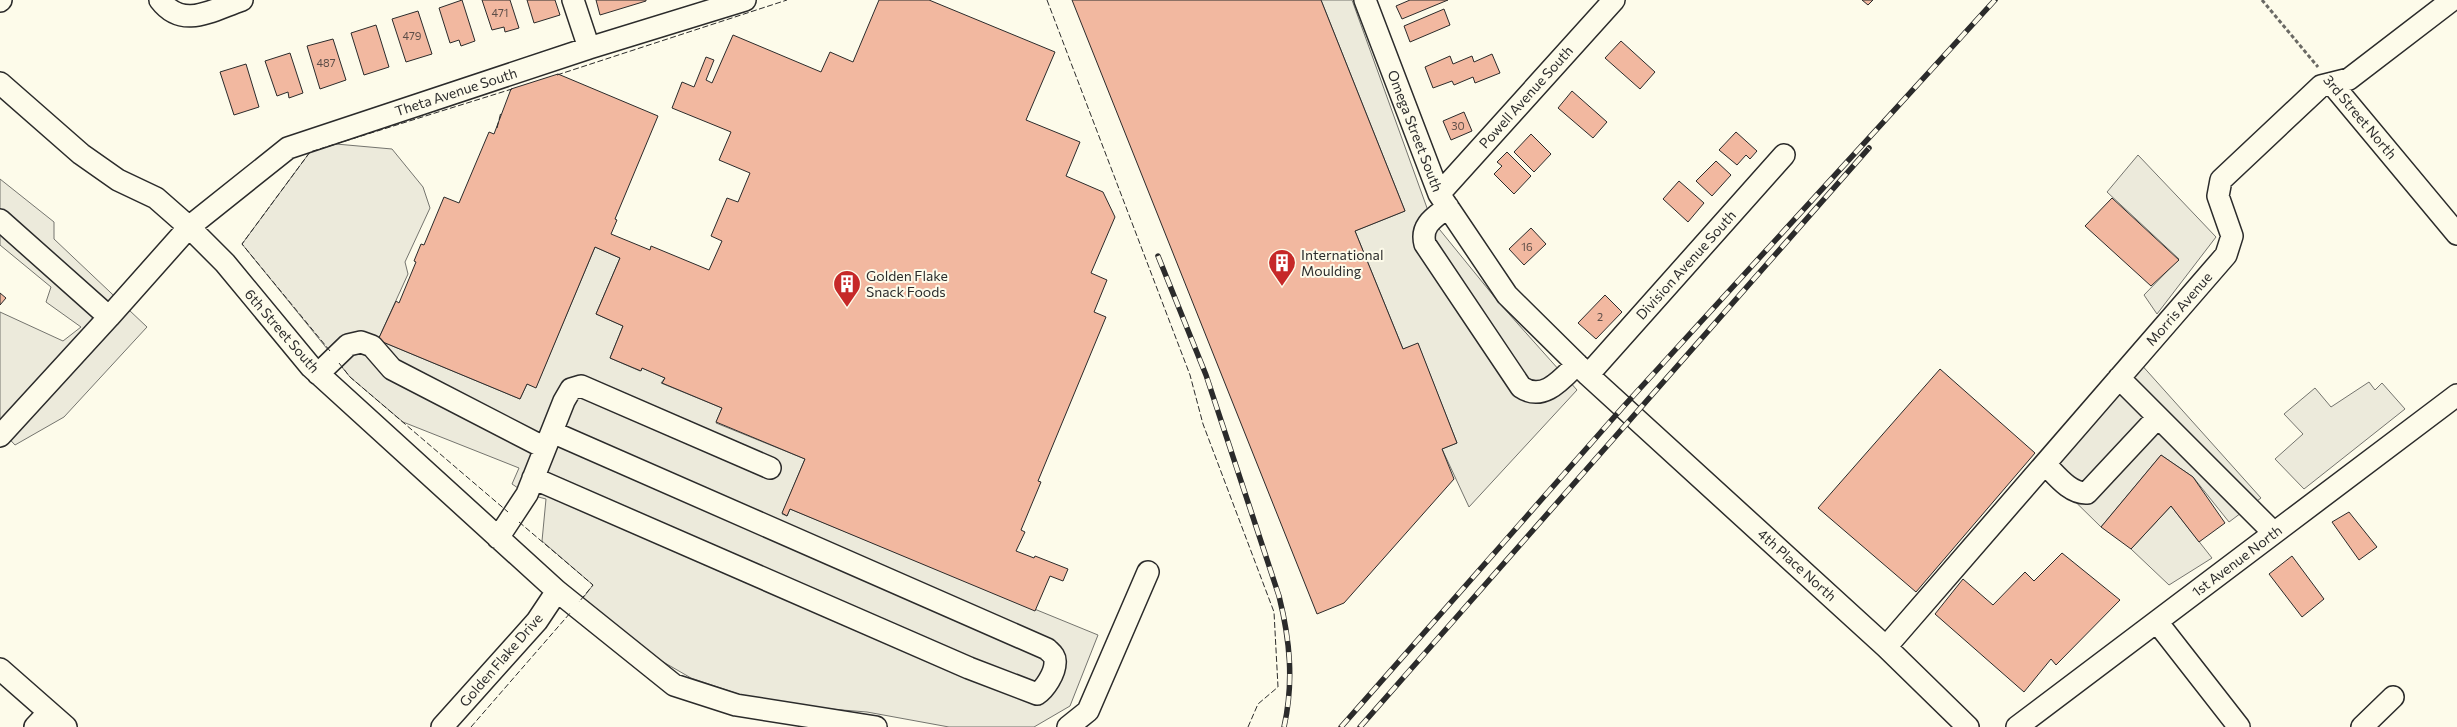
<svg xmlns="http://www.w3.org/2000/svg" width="2457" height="727" viewBox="0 0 2457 727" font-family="Commissioner,sans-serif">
  <rect width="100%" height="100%" fill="#fdfbea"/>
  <path fill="#eceadb" stroke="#74746e" d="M1321 0H1352L1431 219 1501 305 1577 390 1469 507 1442 449 1457 443 1418 344 1403 349 1355 231 1405 211Z
    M336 144 392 149 423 187 430 208 405 262 408 274 378 340 520 399 527 384 536 387 595 247 620 258 596 314 623 326 610 358 640 371 642 368 665 378 661 383 722 408 716 423 805 459 782 514 787 516 790 509 1098 635 1070 706 1034 727H949L867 712 768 704 691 678 639 648 587 603 583 598 593 585 542 541 546 499 527 494 512 484 519 468 403 422 350 377 242 244 310 152Z
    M2138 155 2216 237 2157 314 2144 295 2179 259 2107 192Z
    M0 179 54 222V239L147 327 64 417 15 445 0 429V312L63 341 81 327 46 302 51 287 0 245Z
    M2139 362 2261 498 2229 522 2193 477 2161 455 2101 527 2046 473Z
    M2369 382 2375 390 2382 383 2405 409 2304 489 2275 459 2303 434 2284 414 2315 388 2331 407Z
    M2171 506 2212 558 2169 585 2131 549Z"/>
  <path fill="#f2b8a0" stroke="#2b2b2b" d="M462 0 475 41 461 46 459 40 450 43 439 8Z
    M482 0H510L519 28 505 32 504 27 492 30Z
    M527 0H555L560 15 534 23Z
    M596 0H646V1L600 15Z
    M879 0H929L1055 52 1026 120 1080 142 1066 176 1103 192 1115 217 1091 273 1107 280 1094 312 1106 317 1038 481 1041 482 1021 530 1025 532 1016 551 1034 558 1035 556 1068 569 1063 581 1050 576 1035 611 790 509 787 516 782 513 805 459 716 422 722 408 662 383 665 378 642 368 641 371 610 358 623 326 596 314 620 258 595 247 536 388 527 384 520 399 378 340 396 301 399 303 416 262 414 261 421 244 424 245 444 197 459 203 489 132 494 134 511 89 558 74 658 116 615 219 617 220 611 234 650 250 651 246 709 270 722 241 711 236 727 198 738 202 750 173 719 160 731 132 672 108 682 82 694 87 706 57 714 60 706 80 712 83 733 35 821 72 830 52 853 62Z
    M1072 0H1321L1405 211 1355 231 1403 349 1418 343 1457 443 1442 449 1454 479 1344 603 1317 614Z
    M1410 0H1448L1402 19 1396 6Z
    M1862 0H1873L1868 5Z
    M1444 9 1450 25 1410 42 1404 26Z
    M418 11 432 54 406 62 392 19Z
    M376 25 389 67 364 75 351 33Z
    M333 39 346 80 320 89 307 46Z
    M1621 41 1655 72 1640 89 1605 58Z
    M290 53 303 93 289 98 288 92 277 96 265 61Z
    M1492 54 1500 73 1475 83 1473 77 1454 85 1452 81 1433 88 1425 67 1450 56 1453 64 1472 56 1474 62Z
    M246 64 259 107 234 115 220 72Z
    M1572 91 1607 122 1593 138 1558 108Z
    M1464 112 1472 131 1451 140 1443 121Z
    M1736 132 1757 151 1750 159 1746 155 1737 165 1719 150Z
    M1531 134 1551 154 1534 172 1514 152Z
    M1507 152 1531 176 1514 194 1494 174 1502 166 1497 162Z
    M1716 161 1731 175 1712 196 1696 181Z
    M1679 181 1704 203 1688 222 1663 199Z
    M2112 198 2179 260 2151 286 2085 226Z
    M1531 228 1546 244 1524 265 1509 249Z
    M0 293 6 298 0 305Z
    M1605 295 1622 312 1596 339 1578 323Z
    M1940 369 2035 453 1916 592 1818 508Z
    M2161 455 2193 477 2225 523 2199 542 2171 506 2131 549 2101 527Z
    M2349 512 2377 547 2359 560 2332 522Z
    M2062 553 2120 600 2056 665 2051 659 2024 692 1935 614 1963 579 1993 605 2025 572 2034 581Z
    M2292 556 2324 599 2302 617 2269 574Z"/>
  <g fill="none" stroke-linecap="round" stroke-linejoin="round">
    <defs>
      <path id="minor" d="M160 0C183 30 212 10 242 0
        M573 0 589 48
        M1365 0 1439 194 1507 295 1588 375 1886 647 1968 727
        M0 1 1 0
        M0 83 81 154 118 180 156 198 189 227 225 263 311 367 557 591 674 685 736 705 876 727
        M2332 84 2457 234
        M1439 194 1614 0
        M1448 207C1435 217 1420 225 1425 244L1521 387C1543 402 1561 380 1577 364
        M0 220 109 317 189 227 288 148 589 48 745 0
        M318 374 348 345 361 342 372 346 392 369 545 448
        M1588 375 1784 155
        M2119 378 2274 533
        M0 436 109 317
        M2045 464C2056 475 2070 494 2087 493L2158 417
        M533 478 969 668 1037 694C1045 689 1055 673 1055 663 1056 656 1051 653 1047 649L552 432
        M498 538 527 494 564 401 571 389 581 386 770 468
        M2157 622 2239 727
        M1886 647 2226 255 2232 236 2218 196 2221 180 2321 86 2349 79 2452 0
        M0 669 66 727
        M35 727 49 712
        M442 727 537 621 557 591
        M1068 727 1088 711 1148 572
        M2017 727 2457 395
        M2362 727 2393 697"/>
    </defs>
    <use href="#minor" stroke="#2b2b2b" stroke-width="24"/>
    <path stroke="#6a6964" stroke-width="3" stroke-dasharray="4 2.5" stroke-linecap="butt" d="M2262 0 2318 67"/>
    <use href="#minor" stroke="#fdfbea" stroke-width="21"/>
    <defs>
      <path id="rail" d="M1158 256 1206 375 1279 596C1290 640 1294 682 1284 727
        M1341 727 1623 407 1995 0
        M1360 727 1869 148"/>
    </defs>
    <use href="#rail" stroke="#2b2b2b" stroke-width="5.5"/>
    <use href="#rail" stroke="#fdfbea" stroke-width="4" stroke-dasharray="11" stroke-linecap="butt"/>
    <path stroke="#2b2b2b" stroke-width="1" stroke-dasharray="6 2.5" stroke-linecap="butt" d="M1047 0 1190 375 1203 424 1274 612 1278 687 1258 704 1248 727
      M557 75 787 0
      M497 128 501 112
      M330 351 242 244 310 152 512 89
      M339 363 350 377 508 512
      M519 522 593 585 579 602
      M471 727 571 612"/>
  </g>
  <defs>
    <symbol id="building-pin" viewBox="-11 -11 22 30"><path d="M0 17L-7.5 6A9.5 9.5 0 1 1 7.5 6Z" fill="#c62828" stroke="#fdfbea"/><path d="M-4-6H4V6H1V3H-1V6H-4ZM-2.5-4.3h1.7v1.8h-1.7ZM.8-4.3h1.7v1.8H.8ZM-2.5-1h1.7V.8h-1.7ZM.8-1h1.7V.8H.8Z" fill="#fff"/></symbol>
  </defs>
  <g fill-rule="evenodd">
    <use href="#building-pin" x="1266" y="247" width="32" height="43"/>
    <use href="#building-pin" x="831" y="268" width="32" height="43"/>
  </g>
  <g text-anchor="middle" stroke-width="4" stroke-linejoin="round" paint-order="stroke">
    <g font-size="11" fill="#5d4e48">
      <text x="500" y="17">471</text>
      <text x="412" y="40">479</text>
      <text x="326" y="67">487</text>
      <text x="1458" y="130">30</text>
      <text x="1527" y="251">16</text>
      <text x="1600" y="321">2</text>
    </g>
    <g font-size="14" fill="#2b2b2b" stroke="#fdfbea">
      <text transform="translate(456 92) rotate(-18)" y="5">Theta Avenue South</text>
      <text transform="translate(1526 97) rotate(-48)" y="5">Powell Avenue South</text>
      <text transform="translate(2360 117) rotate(50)" y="5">3rd Street North</text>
      <text transform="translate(1415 131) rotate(69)" y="5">Omega Street South</text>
      <text transform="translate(1686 265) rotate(-48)" y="5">Division Avenue South</text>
      <text transform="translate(2179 309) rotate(-49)" y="5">Morris Avenue</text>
      <text transform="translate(282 331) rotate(49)" y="5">6th Street South</text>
      <text transform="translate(2237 561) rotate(-37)" y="5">1st Avenue North</text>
      <text transform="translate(1797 565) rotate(42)" y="5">4th Place North</text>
      <text transform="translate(501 660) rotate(-49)" y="5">Golden Flake Drive</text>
    </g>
    <g font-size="14" fill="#2b2b2b" stroke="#fdfbea" text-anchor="start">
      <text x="1301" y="260">International<tspan x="1301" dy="16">Moulding</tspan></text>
      <text x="866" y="281">Golden Flake<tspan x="866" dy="16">Snack Foods</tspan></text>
    </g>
  </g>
</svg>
